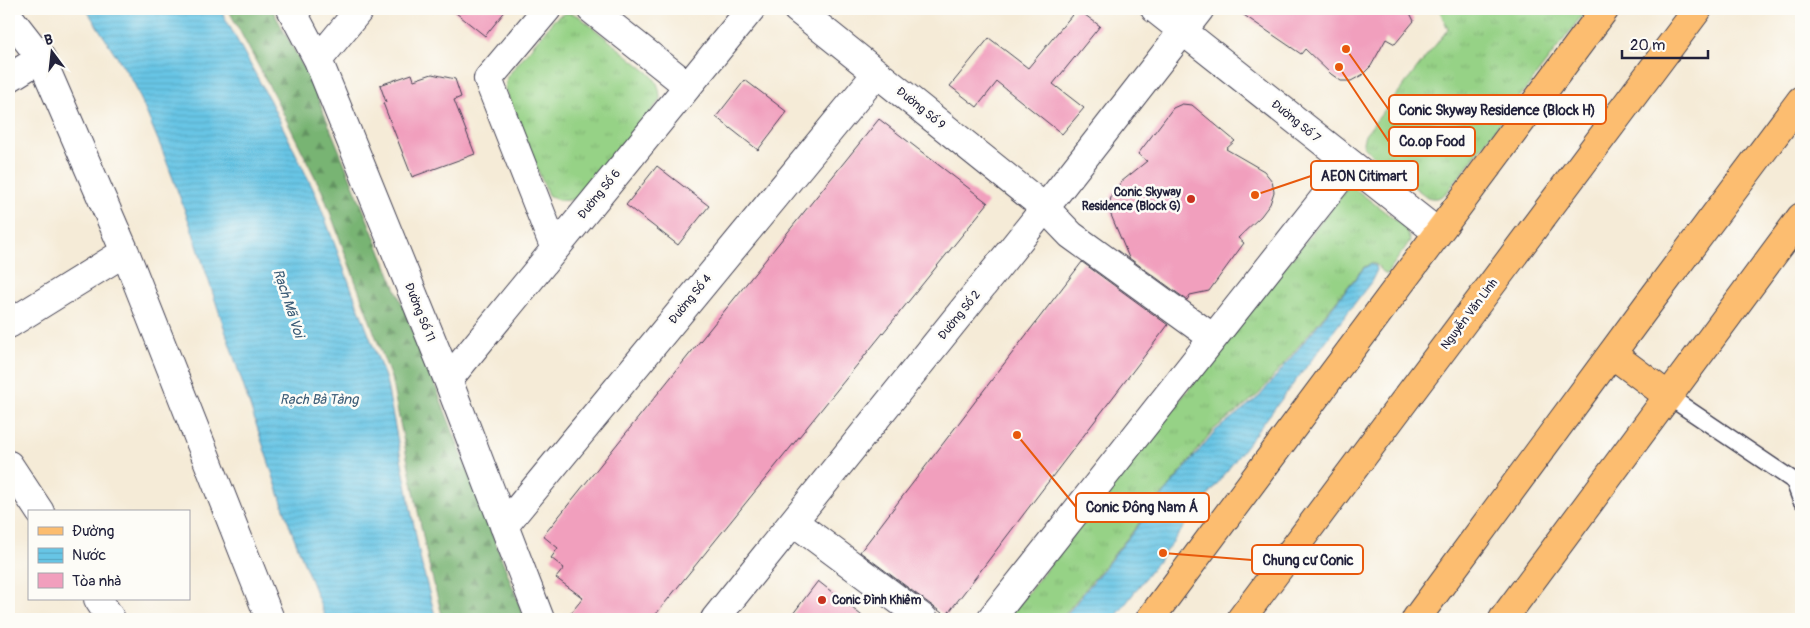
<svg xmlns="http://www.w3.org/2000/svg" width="1810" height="628" viewBox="0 0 1810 628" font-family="Pangolin,sans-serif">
  <defs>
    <pattern id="grass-tufts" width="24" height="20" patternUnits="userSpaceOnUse" patternTransform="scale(1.25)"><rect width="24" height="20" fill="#96d286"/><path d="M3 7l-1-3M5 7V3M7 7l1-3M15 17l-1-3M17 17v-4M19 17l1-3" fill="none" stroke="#81b475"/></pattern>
    <pattern id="forest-firs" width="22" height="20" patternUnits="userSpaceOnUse" patternTransform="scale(1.25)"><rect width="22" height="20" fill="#78b473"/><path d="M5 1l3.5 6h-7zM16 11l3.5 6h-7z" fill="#629260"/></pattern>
    <pattern id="water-rules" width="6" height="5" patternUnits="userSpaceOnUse" patternTransform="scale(1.25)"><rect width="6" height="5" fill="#67c5e5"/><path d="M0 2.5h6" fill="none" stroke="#59a9c5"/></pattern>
  </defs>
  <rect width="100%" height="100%" fill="#fdfcf7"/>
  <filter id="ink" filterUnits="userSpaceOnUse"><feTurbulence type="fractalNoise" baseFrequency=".02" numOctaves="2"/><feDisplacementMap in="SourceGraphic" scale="10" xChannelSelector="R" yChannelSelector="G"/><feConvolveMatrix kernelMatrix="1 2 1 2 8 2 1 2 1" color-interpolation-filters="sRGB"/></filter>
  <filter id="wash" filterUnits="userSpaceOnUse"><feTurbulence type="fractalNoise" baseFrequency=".0096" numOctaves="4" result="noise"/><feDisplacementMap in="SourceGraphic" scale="20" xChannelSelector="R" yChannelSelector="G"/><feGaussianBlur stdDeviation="1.12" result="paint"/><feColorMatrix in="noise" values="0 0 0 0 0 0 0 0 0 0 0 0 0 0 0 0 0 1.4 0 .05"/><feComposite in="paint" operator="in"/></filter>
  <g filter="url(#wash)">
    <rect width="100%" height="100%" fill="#f5ebd7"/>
    <path fill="url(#grass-tufts)" stroke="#5c7a60" d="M1439 9H1587L1448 191C1442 197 1436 200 1427 197L1364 148 1363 142 1365 135 1448 29Z
      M567 13 574 14 580 17 650 74C658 82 660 89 660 100L580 197C568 201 559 203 548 195L505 89 507 77 553 21 559 16Z
      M1350 185 1406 228 1410 241 1386 275 1377 265 1372 263 1364 267 1259 394 1213 430 1173 482 1061 619H1007Z"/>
    <path fill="url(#forest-firs)" stroke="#4d6b57" d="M228 9H272L310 79 435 385 525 619H443L428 561 391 378 323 193 276 99Z"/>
    <path fill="url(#water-rules)" stroke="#447490" d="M86 9H220L223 14 270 101 316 195 386 380 421 562 436 619H326L290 527 191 227 163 152 134 83Z
      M1371 264 1376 266 1377 270 1371 282 1114 619H1063L1215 431 1260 396 1364 268Z"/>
    <g id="blocks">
      <path fill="#f19fbd" d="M451 9H507L485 36Z
        M1077 9 1100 26 1053 84 1084 108 1062 134 997 82 977 107 950 86 989 38 1028 68Z
        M1235 9H1408L1414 21 1395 44 1386 39 1371 66 1362 75 1351 81H1341L1331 74 1305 49 1301 54Z
        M412 74 414 80 432 74 455 79 461 97 454 100 475 154 412 177 383 103 386 102 380 85Z
        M745 80 787 112 758 150 716 117Z
        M1182 104 1192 105 1235 141 1226 149 1264 171 1272 181 1274 192 1270 204 1261 216 1238 238 1244 243 1209 291 1190 295 1187 300 1129 258 1111 215 1109 205 1112 194 1121 182 1147 161 1138 154 1173 108Z
        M879 119 988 203 652 619H566L583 598 556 578 564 568 551 558 558 548 543 536Z
        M657 166 709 206 678 245 626 205Z
        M1082 262 1168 325 946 616 860 552Z
        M818 581 866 619H789Z"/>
    </g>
  </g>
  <g filter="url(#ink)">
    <use href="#blocks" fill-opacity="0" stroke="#424052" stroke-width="1"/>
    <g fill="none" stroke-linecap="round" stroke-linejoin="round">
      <defs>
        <path id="lane" d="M1668 396 1794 481H1801
          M1794 481 1801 500"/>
        <path id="street" d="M291 9 318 60 448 380 540 619
          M547 9 488 79 555 249
          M591 9 688 86
          M797 9 1045 208 1071 235 1213 338
          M1155 9 1437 232
          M9 17 41 58 125 252 270 619
          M318 60 360 9
          M9 78 41 58
          M9 324 125 252
          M448 380 751 9
          M9 465 40 512
          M794 522 924 619
          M504 526 877 73
          M98 599 111 619
          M715 619 1045 208 1200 9
          M991 619 1351 164"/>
        <path id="primary" d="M1612 354 1668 396
          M1150 619 1605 9
          M1503 619 1801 217"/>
        <path id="highway" d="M1241 619 1698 9
          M1416 619 1649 303 1801 100"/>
      </defs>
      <use href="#lane" stroke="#424052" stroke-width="19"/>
      <use href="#street" stroke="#424052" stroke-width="30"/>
      <use href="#primary" stroke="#424052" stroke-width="30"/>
      <use href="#highway" stroke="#424052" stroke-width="30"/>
      <use href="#lane" stroke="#fff" stroke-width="16"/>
      <use href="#street" stroke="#fff" stroke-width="28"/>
      <use href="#primary" stroke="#fcbd6f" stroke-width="28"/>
      <use href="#highway" stroke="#fcbd6f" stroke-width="28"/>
    </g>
  </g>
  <g fill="#c8321e" stroke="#fdfcf7" stroke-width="2">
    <circle cx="1191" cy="199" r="5"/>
    <circle cx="822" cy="600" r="5"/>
  </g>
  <g text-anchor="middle" stroke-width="5" stroke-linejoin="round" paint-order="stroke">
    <g font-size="12" fill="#22223b" stroke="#fdfcf7">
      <text transform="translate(921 108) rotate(39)" y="4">Đường Số 9</text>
      <text transform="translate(1296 121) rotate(39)" y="4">Đường Số 7</text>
      <text transform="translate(599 194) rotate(-51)" y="4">Đường Số 6</text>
      <text transform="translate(690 299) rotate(-51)" y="4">Đường Số 4</text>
      <text transform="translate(420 312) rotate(68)" y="4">Đường Số 11</text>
      <text transform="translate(1469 314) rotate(-53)" y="4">Nguyễn Văn Linh</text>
      <text transform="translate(959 315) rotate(-51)" y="4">Đường Số 2</text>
    </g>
    <g font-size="12" font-weight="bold" fill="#22223b" stroke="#fdfcf7" text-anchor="end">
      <text x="1181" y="196">Conic Skyway<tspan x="1181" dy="14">Residence (Block G)</tspan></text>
      <text x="832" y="604" text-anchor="start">Conic Đình Khiêm</text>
    </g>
    <g font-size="14" font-style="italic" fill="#3a5b76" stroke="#fdfcf7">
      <text transform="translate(289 303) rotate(72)" y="5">Rạch Mã Voi</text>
      <text x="319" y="404">Rạch Bà Tàng</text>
    </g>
  </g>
  <path fill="none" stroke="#e8590c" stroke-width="2" d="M1346 49L1389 110M1339 67L1389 142M1255 195L1311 176M1017 435L1076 507M1163 553L1252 560"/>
  <g fill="#e8590c" stroke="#fdfcf7" stroke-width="2">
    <circle cx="1346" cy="49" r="5"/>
    <circle cx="1339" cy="67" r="5"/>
    <circle cx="1255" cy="195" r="5"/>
    <circle cx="1017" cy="435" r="5"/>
    <circle cx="1163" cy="553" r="5"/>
  </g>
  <g fill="#fdfcf7" stroke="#e8590c" stroke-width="2">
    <rect x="1389" y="95" width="217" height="29" rx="5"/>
    <rect x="1389" y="127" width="86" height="29" rx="5"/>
    <rect x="1311" y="161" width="107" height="29" rx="5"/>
    <rect x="1076" y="493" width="133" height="29" rx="5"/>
    <rect x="1252" y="545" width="111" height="29" rx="5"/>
  </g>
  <g font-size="14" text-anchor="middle" font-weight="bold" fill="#22223b">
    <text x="1497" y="115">Conic Skyway Residence (Block H)</text>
    <text x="1432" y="146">Co.op Food</text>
    <text x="1364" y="181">AEON Citimart</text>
    <text x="1142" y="512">Conic Đông Nam Á</text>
    <text x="1308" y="565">Chung cư Conic</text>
  </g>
  <rect width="1810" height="628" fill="none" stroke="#fdfcf7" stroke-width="30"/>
  <rect x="28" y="510" width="162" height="90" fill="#fdfcf7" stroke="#a5a5ac"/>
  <rect x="38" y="527" width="25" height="8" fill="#fcbd6f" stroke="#a5a5ac"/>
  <text x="72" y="536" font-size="15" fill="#22223b">Đường</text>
  <rect x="38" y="548" width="25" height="15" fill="url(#water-rules)" stroke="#a5a5ac"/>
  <text x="72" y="560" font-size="15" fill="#22223b">Nước</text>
  <rect x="38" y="573" width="25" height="15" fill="#f19fbd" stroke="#a5a5ac"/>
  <text x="72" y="586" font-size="15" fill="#22223b">Tòa nhà</text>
  <g transform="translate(52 52) rotate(345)" stroke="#fdfcf7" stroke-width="4" paint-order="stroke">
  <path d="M0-4L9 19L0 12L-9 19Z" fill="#22223b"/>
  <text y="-8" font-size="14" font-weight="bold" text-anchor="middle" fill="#22223b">B</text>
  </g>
  <path d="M1622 50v8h86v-8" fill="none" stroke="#22223b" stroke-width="2.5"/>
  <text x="1630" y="50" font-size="15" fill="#22223b" stroke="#fdfcf7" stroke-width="4" paint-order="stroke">20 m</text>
</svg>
